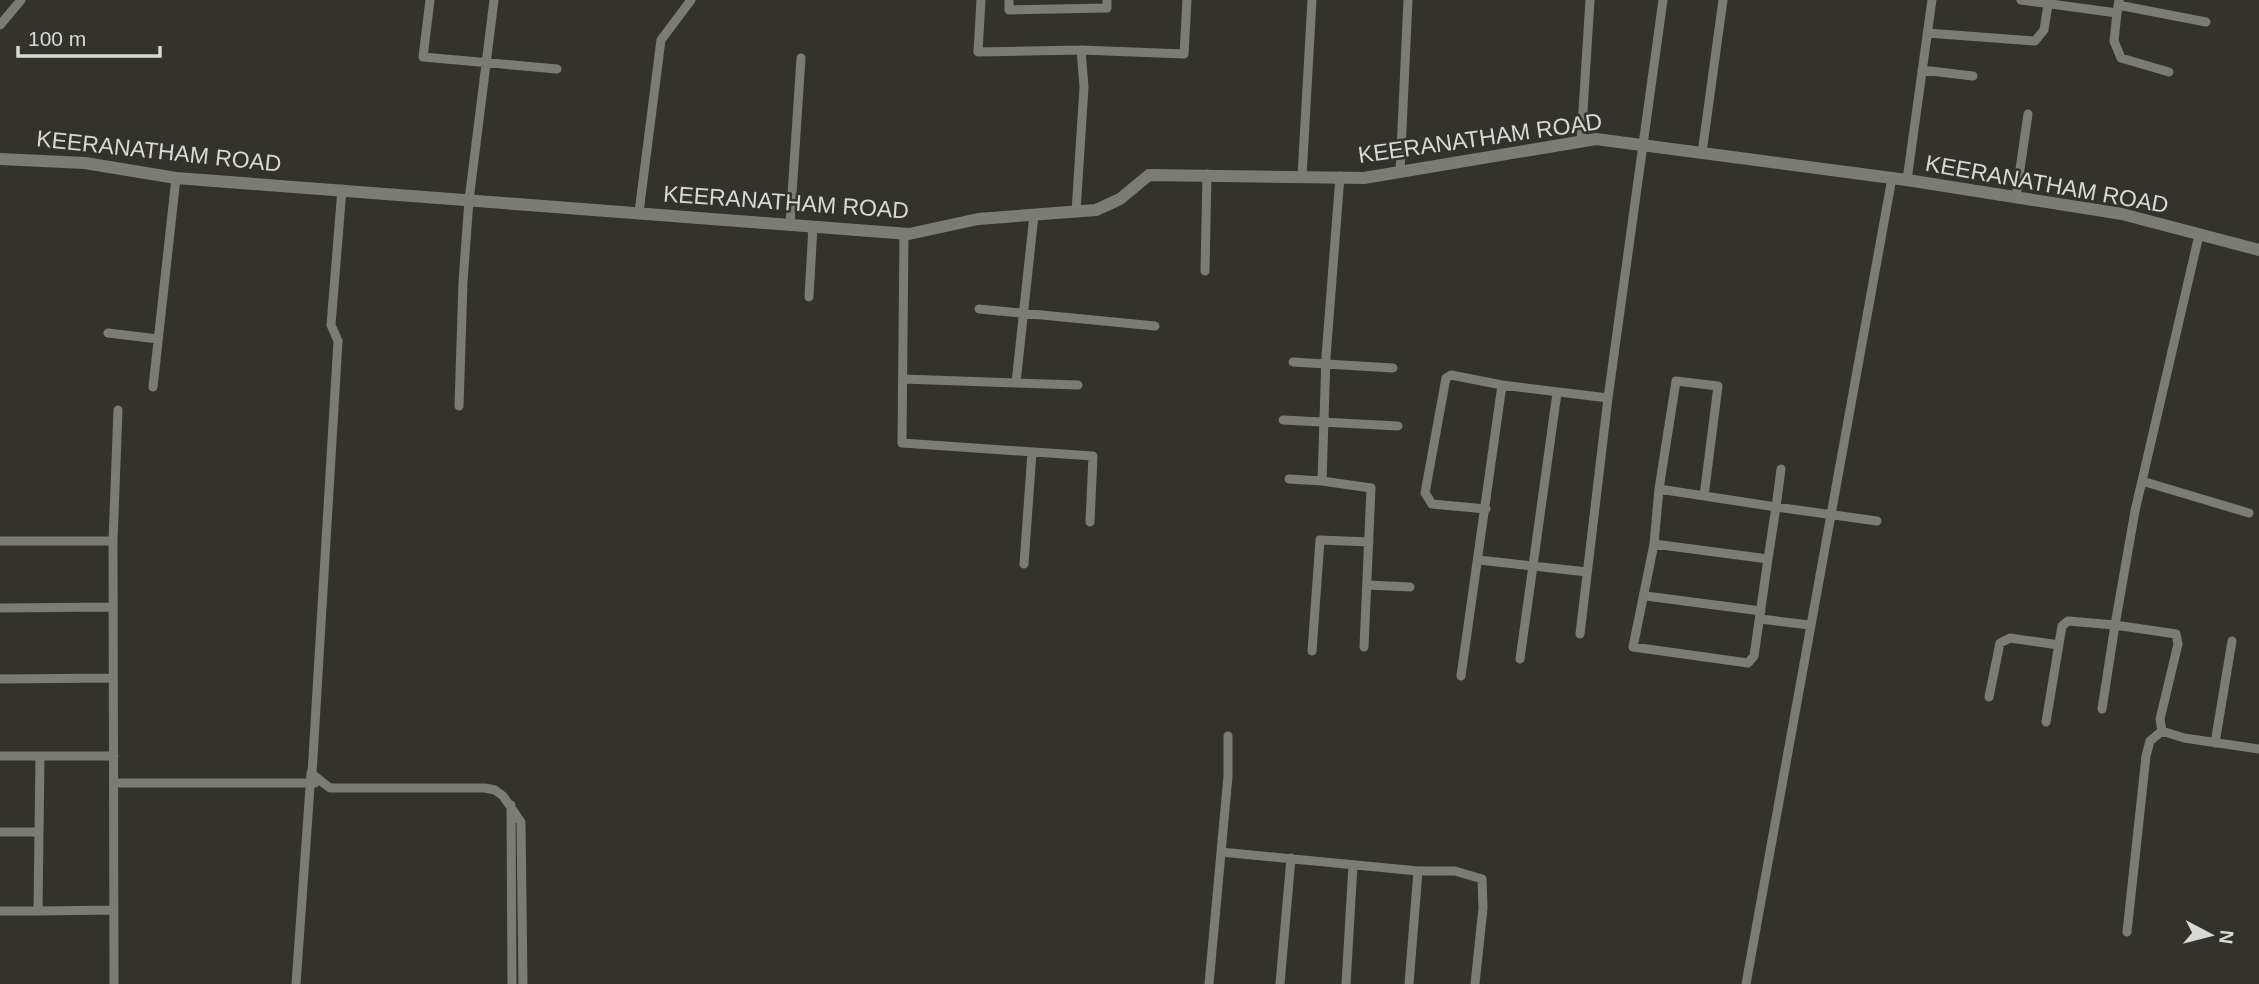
<svg xmlns="http://www.w3.org/2000/svg" width="2259" height="984" viewBox="0 0 2259 984" font-family="Arial,sans-serif">
  <rect width="100%" height="100%" fill="#33332a"/>
  <g fill="none" stroke-linecap="round" stroke-linejoin="round">
    <path stroke="#7c7d72" stroke-width="9" d="M430 0 423 57 557 69
      M981 0 978 52 1081 50 1184 54 1187 0
      M1009 0V10L1107 8V0
      M2021 0 2117 13 2119 0
      M2118 5 2206 22
      M2117 13 2114 41 2121 58 2169 72
      M0 25 21 0
      M1927 33 2035 41 2044 30 2048 4
      M1922 70 1973 76
      M1581 142 1590 0
      M1702 153 1723 0
      M1400 172 1408 0
      M1302 176 1312 0
      M1340 176 1326 357 1322 481 1371 488 1364 647
      M1907 180 1932 0
      M342 189 331 325 338 341 312 774 330 788H485L495 790 503 796 521 822 523 984
      M2016 197 2028 114
      M639 212 661 40 691 0
      M1076 212 1084 87 1081 50
      M790 224 801 58
      M904 233 902 443 1093 456 1090 522
      M1205 271 1207 174
      M809 297 813 226
      M979 309 1155 326
      M108 333 158 339
      M1293 362 1393 368
      M903 379 1016 383 1034 215
      M1016 383 1078 385
      M153 387 176 178
      M459 406 463 282 469 200 494 0
      M1283 420 1398 426
      M1781 469 1776 507 1659 489 1654 544 1768 559 1776 507 1877 521
      M1289 479 1322 481
      M2142 481 2249 513
      M1659 489 1676 381 1718 386 1704 496
      M1486 509 1432 504 1425 493 1446 378 1451 375 1502 385
      M0 541H113L114 984
      M113 541 118 410
      M1654 544 1633 647 1748 663 1754 656 1768 559
      M1479 560 1587 572
      M1024 564 1032 452
      M1367 585 1410 587
      M1646 596 1761 611
      M0 608 113 607
      M1760 619 1810 625
      M1580 634 1608 398 1663 0
      M1312 651 1320 540 1369 542
      M1520 659 1557 393
      M1461 676 1502 385 1608 398
      M0 679 113 678
      M1989 697 2000 643 2010 638 2059 645
      M2102 709 2115 625 2176 634 2178 644 2160 719 2162 731 2184 738 2259 749
      M2046 722 2062 626 2068 621 2115 625 2135 511 2199 235
      M2215 743 2232 641
      M0 756H114
      M40 756 38 911 114 910
      M114 783H315
      M511 805 512 984
      M0 832H39
      M1221 852 1418 871H1455L1482 879 1483 908 1475 984
      M0 911H38
      M2127 932 2146 756 2150 741 2162 731
      M296 984 311 773
      M1209 984 1228 776V736
      M1280 984 1291 858
      M1346 984 1353 865
      M1409 984 1418 871
      M1746 984 1892 178"/>
    <path stroke="#7c7d72" stroke-width="12" d="M0 159 85 163 176 178 909 234 978 219 1096 210 1120 199 1149 175 1364 178 1596 139 1907 180 2122 214 2259 250"/>
  </g>
  <g text-anchor="middle" stroke-width="5" stroke-linejoin="round" paint-order="stroke">
    <g font-size="23" fill="#d9d9d4" stroke="#33332a">
      <text transform="translate(1480 138) rotate(-8)" y="8">KEERANATHAM ROAD</text>
      <text transform="translate(159 151) rotate(6)" y="8">KEERANATHAM ROAD</text>
      <text transform="translate(2047 184) rotate(10)" y="8">KEERANATHAM ROAD</text>
      <text transform="translate(786 202) rotate(4)" y="8">KEERANATHAM ROAD</text>
    </g>
  </g>
  <g transform="translate(2210 935) rotate(97)" stroke="#33332a" stroke-width="5" paint-order="stroke">
  <path d="M0-5L12 26L0 18L-12 26Z" fill="#d9d9d4"/>
  <text y="-10" font-size="19" font-weight="bold" text-anchor="middle" fill="#d9d9d4">N</text>
  </g>
  <path d="M18 46v10h142v-10" fill="none" stroke="#d9d9d4" stroke-width="3.5"/>
  <text x="28" y="46" font-size="21" fill="#d9d9d4" stroke="#33332a" stroke-width="5" paint-order="stroke">100 m</text>
</svg>
